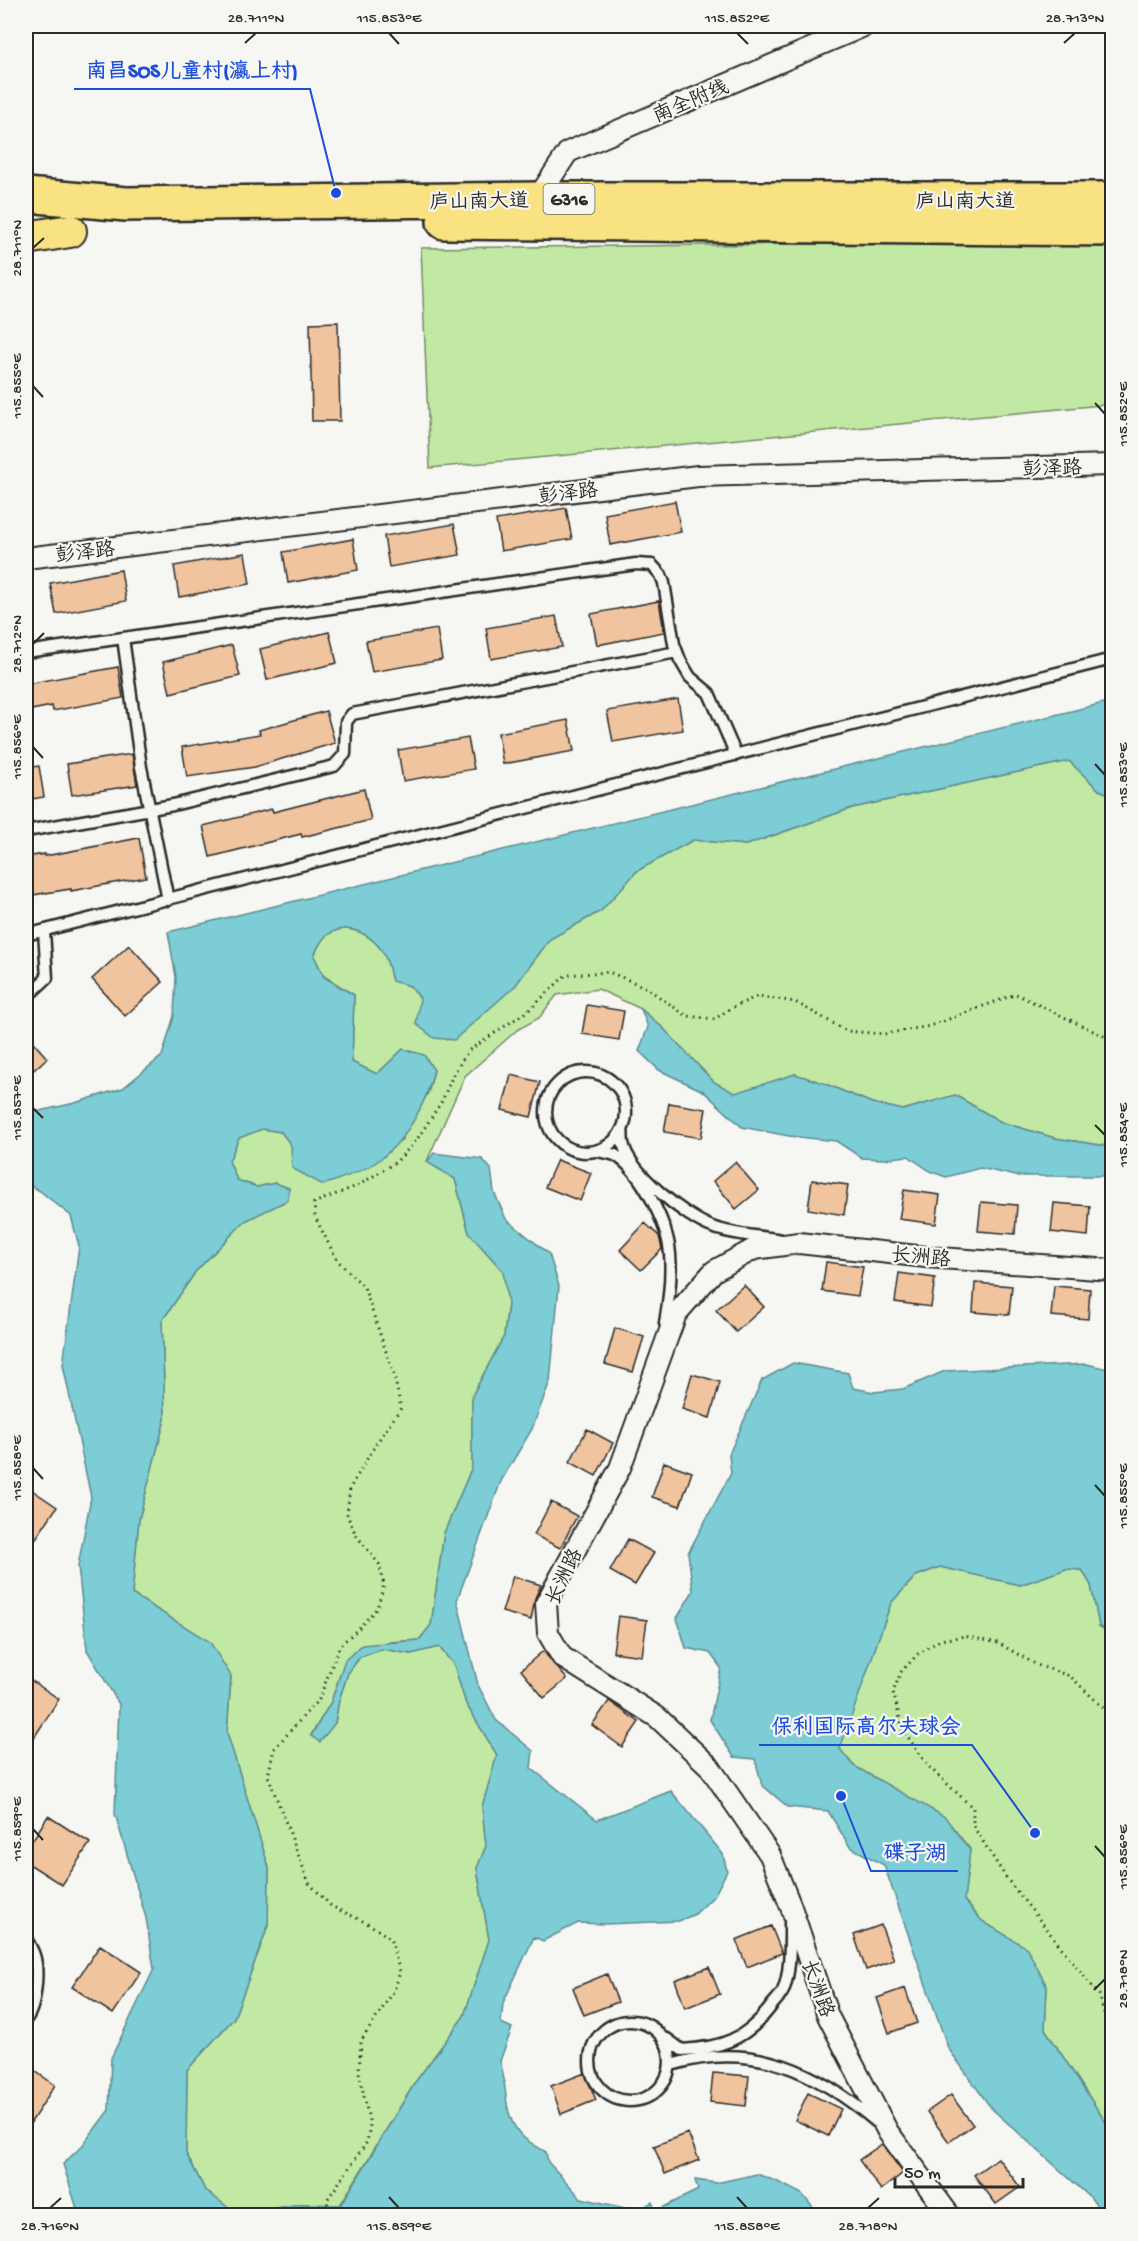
<svg xmlns="http://www.w3.org/2000/svg" width="1138" height="2241" viewBox="0 0 1138 2241" font-family="'Gochi Hand','LXGW WenKai TC',sans-serif">
  <rect width="100%" height="100%" fill="#f6f6f2"/>
  <filter id="ink" filterUnits="userSpaceOnUse"><feTurbulence type="fractalNoise" baseFrequency=".0167" numOctaves="2"/><feDisplacementMap in="SourceGraphic" scale="12" xChannelSelector="R" yChannelSelector="G"/><feConvolveMatrix kernelMatrix="1 2 1 2 8 2 1 2 1" color-interpolation-filters="sRGB"/></filter>
  <g filter="url(#ink)">
    <path fill="#c2e9a3" stroke="#768a67" stroke-width="1.5" d="M1112 241V404L430 468 421 248Z
      M1069 761 1099 790 1112 795V1147L1055 1138 1001 1122 955 1095 903 1110 872 1103 823 1083 795 1074 735 1094 714 1082 663 1028 641 1009 598 989 557 995 539 1018 517 1030 465 1076 427 1161 455 1179 469 1233 503 1271 508 1304 504 1336 472 1396V1467L444 1533 431 1625 419 1640 388 1642 345 1660 331 1702 311 1735 335 1723 339 1700 348 1673 360 1657 382 1649 411 1654 439 1647 454 1665 466 1704 497 1755 482 1807 486 1846 477 1868 489 1940 464 2016 416 2081 340 2205 301 2204 236 2214 205 2190 186 2153 187 2070 234 2018 268 1926 269 1868 227 1733 231 1676 132 1594 139 1519 165 1419 162 1321 196 1271 245 1221 288 1200 289 1188 275 1183 257 1187 237 1180 229 1161 239 1138 262 1129 281 1132 291 1145 401 1141 429 1091 434 1070 403 1049 377 1074 352 1062 354 995 324 976 314 956C317 949 321 940 326 936 347 919 377 936 386 959 389 965 390 974 392 981L410 986 420 998 515 986 550 939 601 911 637 871 693 840 746 845 852 808Z
      M940 1567 1020 1585 1066 1569 1082 1570 1091 1585 1099 1626 1112 1634V2132L1045 2029 1047 1987 1027 1949 982 1921 964 1900 970 1849 944 1817 854 1766 839 1749 891 1603 916 1576Z"/>
    <path fill="#7ccdd5" stroke="#5c8c91" stroke-width="1.5" d="M1112 701V795L1099 790 1069 761 852 808 746 845 693 840 637 871 601 911 550 939 515 986 454 1040 434 1038 416 1024 420 998 410 986 392 981C390 974 389 966 386 959 377 936 347 919 326 936 321 940 317 949 314 956L324 977 354 995 352 1062 377 1074 403 1049 424 1055 434 1070C426 1105 405 1143 375 1163 360 1173 339 1179 323 1185L292 1168 291 1145 281 1132 262 1129 239 1138 229 1161 237 1180 257 1187 275 1183 289 1188 288 1200 245 1221 196 1271 162 1321 165 1419 139 1519 132 1594 210 1642 231 1676 227 1733 269 1868 268 1926 234 2018 187 2070 186 2153 205 2190 237 2214 301 2204 341 2205 416 2081 464 2016 489 1940 477 1868 486 1846 482 1807 497 1755 466 1704 454 1665 439 1647 411 1654 382 1649 360 1657 348 1673 339 1700 335 1723 320 1742 311 1736 331 1702 345 1660 362 1645 419 1640 431 1625 444 1533 472 1467V1396L504 1336 508 1304 503 1271 469 1233 455 1179 427 1162 434 1153 482 1159 491 1169 494 1192 506 1219 549 1254 559 1286 550 1381 532 1429 501 1481 457 1600 478 1685 496 1720 533 1751 531 1768 597 1820 671 1791 723 1854 727 1871 714 1896 695 1914 679 1921 605 1924 578 1923 543 1941 534 1937 503 2003 501 2023 512 2028 500 2061C508 2085 502 2115 521 2135 527 2142 538 2147 546 2152L548 2162 581 2198 638 2211 652 2202 656 2211 698 2190 695 2180 716 2183 757 2174 778 2182 802 2194 819 2215H79L63 2164 82 2146 109 2110 111 2058 154 1969 146 1918 115 1814 119 1704 87 1650 78 1566 91 1497 63 1365 79 1246 71 1216 40 1191 26 1183V1114L75 1103 123 1088 162 1056 174 1016 176 977 168 932Z
      M641 1009 663 1028 714 1082 735 1093 795 1074 823 1083 872 1103 903 1110 955 1095 1001 1122 1055 1138 1112 1147V1176H1016L980 1168 946 1177 930 1171 908 1156 883 1159 862 1158 836 1141 789 1136 742 1127 703 1091 659 1070 639 1051 648 1027Z
      M793 1363 848 1373 853 1388 874 1392 903 1389 945 1371 1087 1364 1112 1370V1634L1099 1626 1091 1585 1082 1570 1066 1569 1020 1585 940 1567 916 1576 891 1603 840 1749 854 1766 945 1817 970 1850 964 1900 982 1921 1027 1948 1047 1987 1045 2029 1112 2132V2215H1103L1091 2198 991 2108 948 2048 884 1865 850 1847 828 1811 788 1807 762 1785 755 1759 734 1757 710 1720 721 1668 710 1653 686 1648 677 1618 693 1591 688 1553 731 1473 729 1454 762 1380Z"/>
    <path fill="#efc49e" stroke="#2b2b2b" stroke-width="1.5" d="M338 322 340 421H312L310 323Z
      M675 501 681 532 610 545 605 514Z
      M566 508 572 539 501 551 496 520Z
      M454 524 460 555 389 567 384 536Z
      M353 539 358 570 288 583 283 552Z
      M245 553 250 584 179 597 174 566Z
      M121 570 126 601 56 614 50 583Z
      M659 601 664 632 597 645 591 614Z
      M556 616 562 647 491 659 486 628Z
      M437 629 442 660 372 672 366 641Z
      M329 632 337 663 267 680 260 649Z
      M232 645 240 676 170 693 163 662Z
      M118 667 123 698 53 711 52 706 26 711V684Z
      M678 699 683 730 613 742 607 711Z
      M326 711 335 743 255 767 187 777 182 747 260 734 259 730Z
      M568 720 574 751 503 764 498 733Z
      M468 738 474 769 403 781 398 750Z
      M132 754 137 785 72 795 67 764Z
      M39 766 44 797 26 800V768Z
      M364 789 371 820 302 837 301 834 210 857 203 826 272 809 273 812Z
      M139 838 146 877 71 891V889L26 896V857L45 854V856Z
      M129 945 163 982 125 1016 92 979Z
      M587 1005 624 1011 619 1040 582 1034Z
      M26 1034 47 1058 26 1077Z
      M511 1075 540 1082 531 1117 502 1110Z
      M669 1103 706 1109 701 1138 664 1132Z
      M557 1160 591 1173 580 1201 545 1187Z
      M735 1162 759 1190 736 1209 713 1181Z
      M812 1180 848 1185 844 1215 808 1209Z
      M904 1190 940 1195 936 1224 899 1219Z
      M981 1202 1017 1205 1015 1234 978 1231Z
      M1054 1203 1090 1206 1088 1236 1051 1232Z
      M645 1223 659 1236 662 1249 641 1270 620 1250Z
      M826 1262 863 1267 858 1296 822 1291Z
      M899 1273 935 1278 931 1307 895 1302Z
      M975 1283 1012 1286 1009 1315 973 1312Z
      M744 1285 764 1307 736 1332 716 1310Z
      M1054 1286 1090 1289 1088 1319 1051 1316Z
      M615 1328 644 1337 633 1372 605 1364Z
      M692 1374 720 1382 710 1418 682 1409Z
      M587 1429 613 1443 596 1476 570 1462Z
      M664 1462 692 1472 680 1506 652 1497Z
      M26 1486 57 1507 26 1553Z
      M551 1502 577 1516 560 1548 534 1535Z
      M628 1539 654 1553 635 1585 610 1571Z
      M513 1576 541 1585 535 1598 531 1620 502 1612Z
      M618 1616 647 1620 642 1656 613 1652Z
      M543 1651 567 1679 544 1698 521 1670Z
      M26 1677 59 1699 26 1750Z
      M609 1701 639 1722 622 1747 592 1725Z
      M48 1816 90 1843 62 1885 26 1862V1850Z
      M881 1925 894 1960 866 1970 854 1935Z
      M771 1926 782 1953 747 1967 736 1940Z
      M100 1945 141 1972 113 2014 72 1987Z
      M709 1967 720 1994 685 2008 675 1980Z
      M607 1974 618 2002 584 2015 573 1988Z
      M905 1988 917 2023 889 2033 877 1998Z
      M26 2065 55 2085 26 2130Z
      M585 2073 596 2100 561 2114 551 2086Z
      M713 2073 749 2076 746 2106 710 2102Z
      M808 2093 841 2109 828 2136 795 2120Z
      M951 2095 973 2125 949 2142 927 2112Z
      M688 2133 699 2160 665 2174 654 2146Z
      M882 2144 903 2173 881 2190 859 2160Z
      M998 2158 1020 2187 996 2204 974 2175Z"/>
    <g fill="none" stroke-linecap="round" stroke-linejoin="round">
      <defs>
        <path id="service" d="M123 638 141 767 168 900
          M26 652 636 564 652 565 661 575 664 583 674 644 680 660 690 677 709 693 736 755
          M26 831 173 805 334 766 345 754 346 722 352 714 677 652
          M26 935 1112 659
          M26 991H33L47 978 44 931
          M546 1112a40 40 0 1 1 80 0a40 40 0 1 1-80 0Z
          M622 1129C623 1133 622 1139 623 1143 629 1172 685 1217 712 1227 733 1235 759 1236 781 1240
          M597 1151C602 1152 610 1153 615 1155 641 1170 668 1225 670 1254 672 1277 669 1300 665 1323
          M26 1938C28 1943 32 1949 34 1955 39 1970 36 2007 26 2019
          M590 2061a40 40 0 1 1 80 0a40 40 0 1 1-80 0Z
          M667 2039 682 2050C720 2048 745 2040 769 2009 773 2003 780 1997 783 1991 791 1972 790 1942 790 1922
          M671 2065C753 2040 817 2071 879 2124"/>
        <path id="minor" d="M537 199 568 152 864 26
          M26 558 698 476 1112 465
          M950 2216 888 2132 828 2016 791 1907 770 1855 709 1766 657 1717 562 1657 548 1633 546 1603 620 1468 676 1314 714 1271 754 1249 799 1243 926 1257 1112 1270"/>
        <path id="primary" d="M26 238 70 231"/>
        <path id="trunk" d="M26 195 126 204 537 199H1112
          M444 222 1112 229"/>
      </defs>
      <use href="#service" stroke="#2b2b2b" stroke-width="15"/>
      <use href="#minor" stroke="#2b2b2b" stroke-width="24"/>
      <use href="#primary" stroke="#2b2b2b" stroke-width="36"/>
      <use href="#trunk" stroke="#2b2b2b" stroke-width="38"/>
      <path stroke="#2b2b2b" stroke-width="3" stroke-dasharray="1.5 4.5" stroke-linecap="butt" d="M1112 1716 1070 1676 1037 1665 998 1643 965 1636 940 1640 918 1654 901 1672 893 1692 903 1730 928 1766 973 1808V1826L1007 1879 1099 1995 1112 2041
        M329 2216 327 2200 367 2142 370 2125 359 2072 361 2041 394 1991 400 1972 390 1938 369 1924 331 1906 309 1883 268 1776 274 1749 319 1699 340 1645 357 1630 377 1608 384 1585 379 1564 356 1535 347 1515 350 1488 376 1444 401 1408 394 1375 364 1287 337 1260 315 1217 314 1203 359 1185 396 1162 416 1141 442 1101 453 1075 468 1051 529 1010 566 975 609 972 645 987 687 1016 715 1019 731 1008 758 996 795 1002 847 1031 884 1034 930 1026 1016 994 1112 1040"/>
      <use href="#service" stroke="#f6f6f2" stroke-width="10"/>
      <use href="#minor" stroke="#f6f6f2" stroke-width="20"/>
      <use href="#primary" stroke="#f8e281" stroke-width="32"/>
      <use href="#trunk" stroke="#f8e281" stroke-width="33"/>
    </g>
  </g>
  <path fill="none" stroke="#2b2b2b" stroke-width="2" d="M389 33 399 44M737 33 748 44M245 43 256 33M1064 43 1075 33M33 248 44 238M33 386 43 397M1095 403 1105 414M33 644 44 633M33 747 43 758M1095 764 1105 775M33 1108 43 1118M1095 1125 1105 1135M33 1468 43 1479M1095 1485 1105 1496M33 1829 43 1840M1095 1846 1105 1857M1094 1990 1105 1979M389 2197 399 2208M737 2197 747 2208M50 2208 61 2198M868 2208 879 2198"/>
  <g text-anchor="middle" stroke-width="4.5" stroke-linejoin="round" paint-order="stroke">
    <rect fill="#f6f6f2" stroke="#686867" stroke-width="1.5" x="543.5" y="184" width="51" height="30" rx="4.5"/>
    <g font-size="18" font-weight="bold" fill="#2b2b2b">
      <text x="569" y="205">G316</text>
    </g>
    <g font-size="20" fill="#2b2b2b" stroke="#f6f6f2">
      <text transform="translate(690 100) rotate(-23)" y="7">南全附线</text>
      <text transform="translate(479 200) rotate(-1)" y="7">庐山南大道</text>
      <text x="965" y="207">庐山南大道</text>
      <text transform="translate(1052 467) rotate(-2)" y="7">彭泽路</text>
      <text transform="translate(568 492) rotate(-7)" y="7">彭泽路</text>
      <text transform="translate(85 551) rotate(-7)" y="7">彭泽路</text>
      <text transform="translate(921 1256) rotate(5)" y="7">长洲路</text>
      <text transform="translate(563 1576) rotate(-65)" y="7">长洲路</text>
      <text transform="translate(819 1988) rotate(70)" y="7">长洲路</text>
    </g>
  </g>
  <path fill="none" stroke="#1d4ed8" stroke-width="2" d="M336 193L310 89H74M1035 1833L972 1745H759M841 1796L871 1871H958"/>
  <g fill="#1d4ed8" stroke="#f6f6f2" stroke-width="2">
    <circle cx="336" cy="193" r="6"/>
    <circle cx="1035" cy="1833" r="6"/>
    <circle cx="841" cy="1796" r="6"/>
  </g>
  <g font-size="21" text-anchor="middle" font-weight="bold" fill="#1d4ed8" stroke="#f6f6f2" stroke-width="4.5" stroke-linejoin="round" paint-order="stroke">
    <text x="192" y="77">南昌SOS儿童村(瀛上村)</text>
    <text x="866" y="1733">保利国际高尔夫球会</text>
    <text x="915" y="1859">碟子湖</text>
  </g>
  <rect width="1138" height="2241" fill="none" stroke="#f6f6f2" stroke-width="66"/>
  <path d="M895 2178v9h128v-9" fill="none" stroke="#2b2b2b" stroke-width="3"/>
  <text x="904" y="2178" font-size="18" fill="#2b2b2b" stroke="#f6f6f2" stroke-width="4.5" paint-order="stroke">50 m</text>
  <rect x="33" y="33" width="1072" height="2175" fill="none" stroke="#2b2b2b" stroke-width="2"/>
  <g font-size="15" text-anchor="middle" fill="#2b2b2b">
    <text x="256" y="22">28.711°N</text>
    <text x="389" y="22">115.853°E</text>
    <text x="737" y="22">115.852°E</text>
    <text x="1075" y="22">28.713°N</text>
    <text transform="translate(16 248) rotate(-90)" y="5">28.711°N</text>
    <text transform="translate(16 386) rotate(-90)" y="5">115.855°E</text>
    <text transform="translate(1122 414) rotate(-90)" y="5">115.852°E</text>
    <text transform="translate(16 644) rotate(-90)" y="5">28.712°N</text>
    <text transform="translate(16 747) rotate(-90)" y="5">115.856°E</text>
    <text transform="translate(1122 775) rotate(-90)" y="5">115.853°E</text>
    <text transform="translate(16 1108) rotate(-90)" y="5">115.857°E</text>
    <text transform="translate(1122 1135) rotate(-90)" y="5">115.854°E</text>
    <text transform="translate(16 1468) rotate(-90)" y="5">115.858°E</text>
    <text transform="translate(1122 1496) rotate(-90)" y="5">115.855°E</text>
    <text transform="translate(16 1829) rotate(-90)" y="5">115.859°E</text>
    <text transform="translate(1122 1857) rotate(-90)" y="5">115.856°E</text>
    <text transform="translate(1122 1979) rotate(-90)" y="5">28.718°N</text>
    <text x="50" y="2230">28.716°N</text>
    <text x="399" y="2230">115.859°E</text>
    <text x="747" y="2230">115.858°E</text>
    <text x="868" y="2230">28.718°N</text>
  </g>
</svg>
